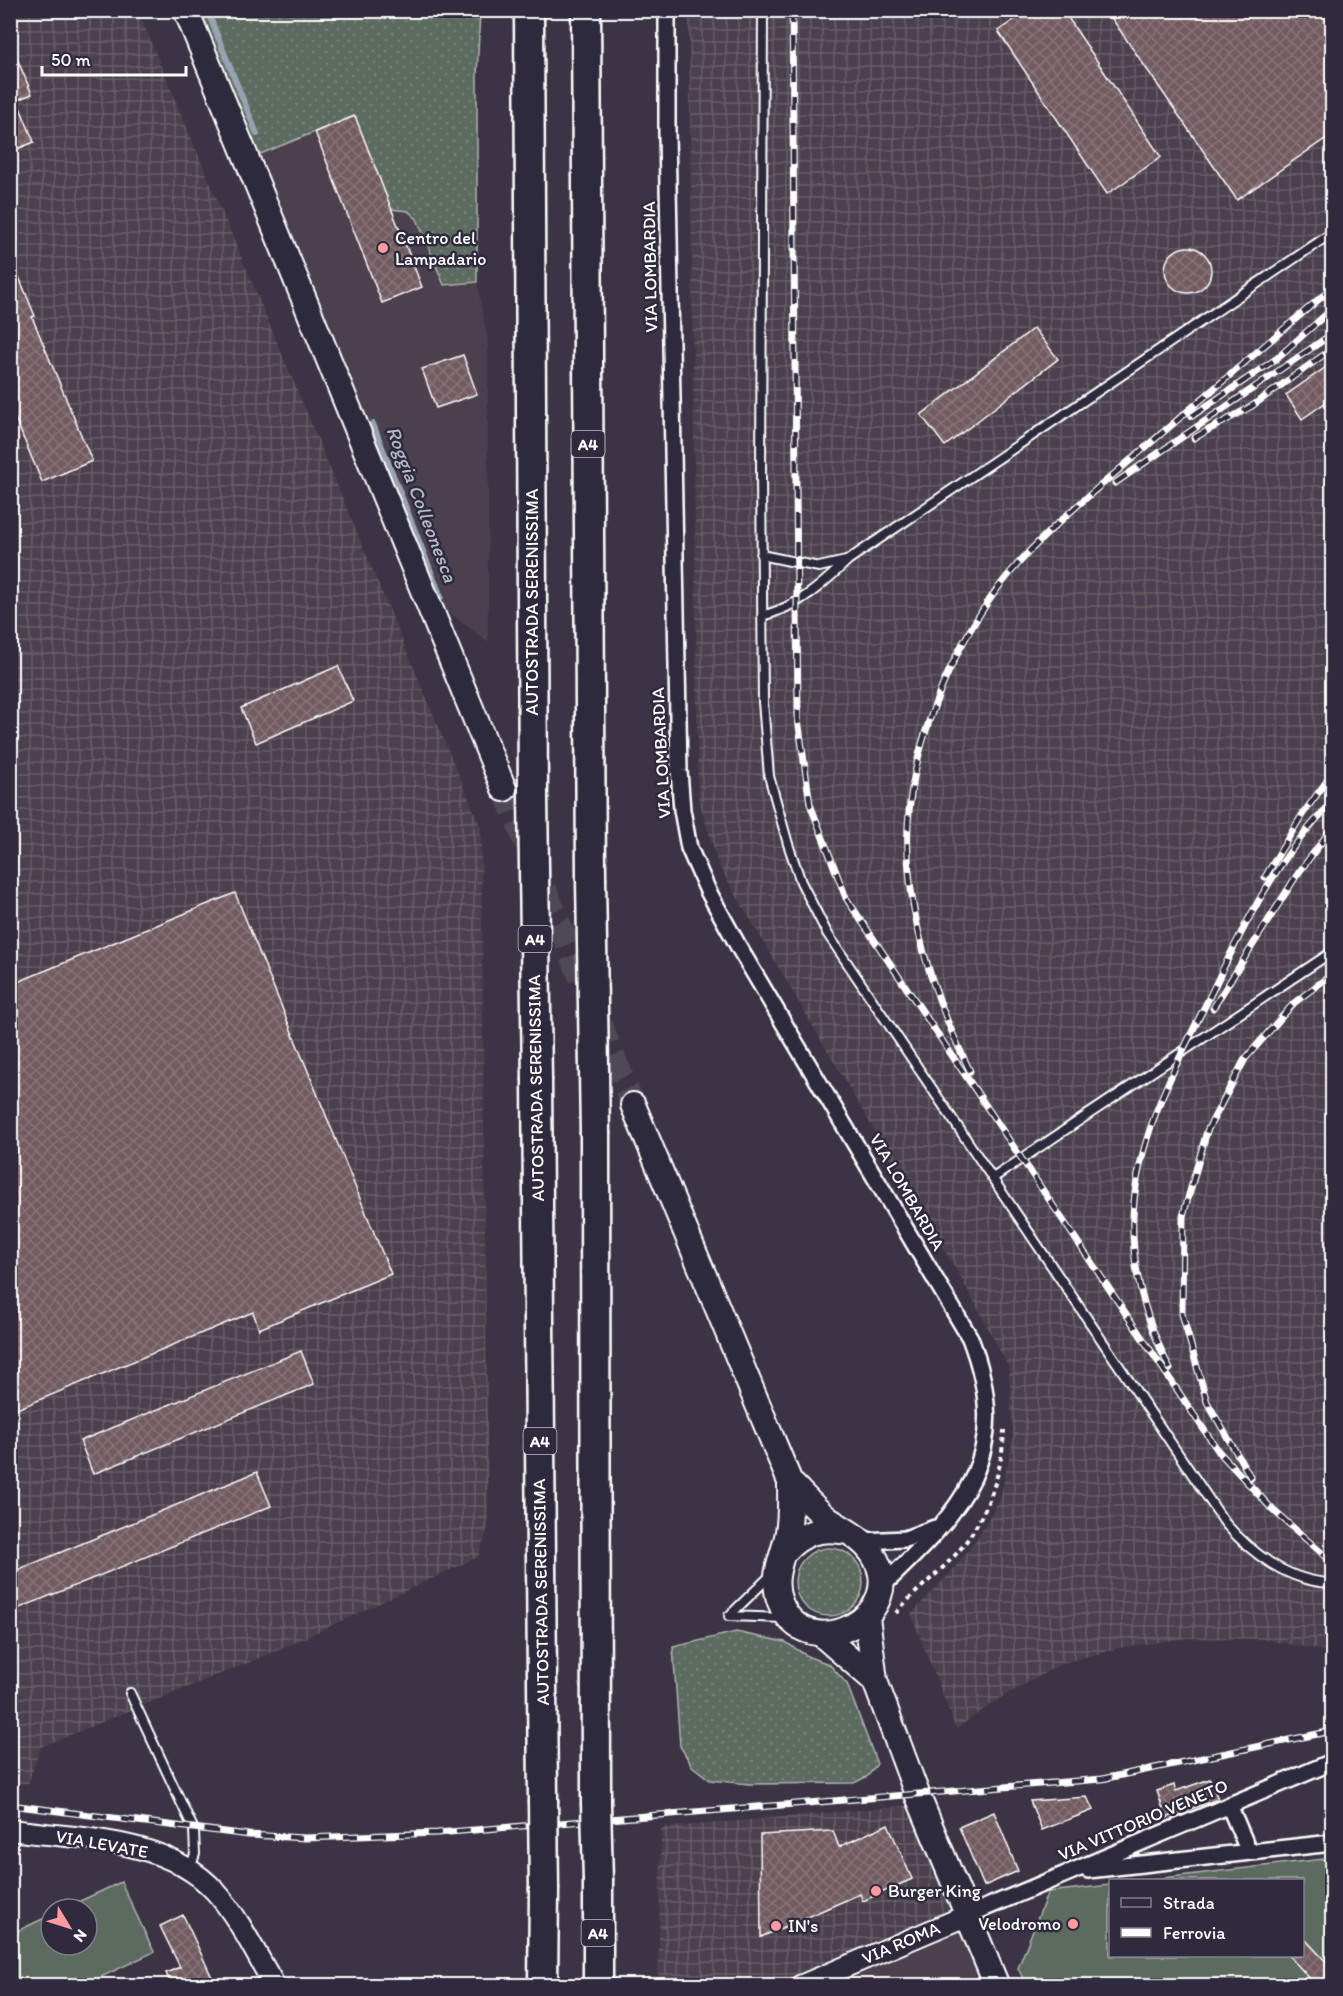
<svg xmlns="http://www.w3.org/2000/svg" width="1343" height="1996" viewBox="0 0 1343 1996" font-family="Itim,sans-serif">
  <defs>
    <pattern id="industrial-grid" width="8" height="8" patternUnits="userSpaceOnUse" patternTransform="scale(1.5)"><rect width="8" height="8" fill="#4c404d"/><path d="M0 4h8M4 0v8" fill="none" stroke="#675d68"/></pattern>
    <pattern id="grass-dots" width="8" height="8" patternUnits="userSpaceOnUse" patternTransform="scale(1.5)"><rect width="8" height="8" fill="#5c6a60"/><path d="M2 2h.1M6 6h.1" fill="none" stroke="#748078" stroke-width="1.8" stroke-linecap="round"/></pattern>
    <pattern id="building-cross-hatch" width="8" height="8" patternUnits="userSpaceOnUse" patternTransform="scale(1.5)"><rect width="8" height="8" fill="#725b61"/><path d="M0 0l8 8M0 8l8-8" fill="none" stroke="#877479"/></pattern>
  </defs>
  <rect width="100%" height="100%" fill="#3c3444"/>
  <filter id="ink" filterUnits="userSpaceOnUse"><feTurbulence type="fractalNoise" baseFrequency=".0167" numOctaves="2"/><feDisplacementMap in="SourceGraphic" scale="12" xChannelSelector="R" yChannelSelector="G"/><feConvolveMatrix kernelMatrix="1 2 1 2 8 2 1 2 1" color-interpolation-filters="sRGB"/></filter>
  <g filter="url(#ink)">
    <path fill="#4c404d" d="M355 116 391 208 408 211 417 218 444 285 477 282 488 341V642L435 602 251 157Z
      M965 1924 990 1986H817Z"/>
    <path fill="url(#industrial-grid)" d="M11 11H138L481 828 488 1527 478 1557 279 1650 41 1747 28 1784 11 1782Z
      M689 11H1332V1652L1262 1639 1187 1638 1119 1648 1063 1663 1000 1698 956 1729 911 1614 952 1571 978 1537 1000 1499 1013 1439 1009 1368 969 1292 719 866 698 797Z
      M914 1805 960 1912 781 1985 658 1986 661 1828Z"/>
    <path fill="url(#grass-dots)" stroke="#aeb4b0" stroke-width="1.5" d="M200 11H480L477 76V282L444 285 417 219 408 211 391 209 354 116 258 155Z
      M795 1582a34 34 0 1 1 68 0a34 34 0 1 1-68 0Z
      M736 1632 785 1642 809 1657 829 1664 847 1684 877 1764 868 1776 854 1783 749 1784 710 1780 692 1766 680 1746 673 1647Z"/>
    <path fill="#5c6a60" stroke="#aeb4b0" stroke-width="1.5" d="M1332 1858V1985H1026L1018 1968 1048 1892 1110 1885V1956H1302V1880H1145Z
      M121 1882 154 1952 84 1985H18L11 1969V1934L51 1915V1945H87V1909H63Z"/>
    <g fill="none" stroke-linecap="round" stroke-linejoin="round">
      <path stroke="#98a3b2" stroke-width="6" d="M207 10 257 134
        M373 424 441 597"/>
    </g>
    <path fill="url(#building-cross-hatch)" stroke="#fff" stroke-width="1.5" d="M1028 10H1063L1161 157 1107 194 998 31Z
      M1106 10H1332V134L1237 200Z
      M10 42 32 94 17 100 34 142 10 152Z
      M355 116 422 287 382 303 315 132Z
      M1165 270a23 23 0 1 1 46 0a23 23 0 1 1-46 0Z
      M10 255 35 316 32 317 92 461 42 482 10 406Z
      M1034 328 1058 359 945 446 921 415Z
      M463 355 477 394 436 408 422 369Z
      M1332 363V398L1302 419 1286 395Z
      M338 666 353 701 256 743 241 708Z
      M235 893 391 1274 259 1329 253 1312 10 1412V985Z
      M301 1351 314 1384 93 1474 80 1441Z
      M257 1472 271 1506 10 1612V1573Z
      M1210 1779 1218 1799 1166 1818 1157 1791 1174 1785 1176 1791Z
      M1087 1797 1093 1810 1042 1830 1030 1801Z
      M994 1812 1018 1871 984 1886 959 1827Z
      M888 1824 912 1879 863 1901 860 1894 761 1937 760 1835 833 1831 839 1847Z
      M183 1915 216 1986H172L166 1973 180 1967 160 1926Z
      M1302 1936 1332 1968V1986H1317L1289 1956H1302Z"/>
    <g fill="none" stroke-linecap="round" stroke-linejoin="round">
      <path stroke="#504857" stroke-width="24" stroke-dasharray="24 12" stroke-linecap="butt" d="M504 789 633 1105"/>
      <defs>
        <path id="service" d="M763 10 761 475 763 702 769 776 788 844 801 882 827 933 1225 1523C1252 1554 1289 1582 1332 1583
          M761 555 819 567 846 561
          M762 616C799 606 821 586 848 560L1332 233
          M993 1178 1332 952
          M729 1616 770 1576
          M729 1616 784 1618
          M130 1693 194 1830 195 1854 190 1869"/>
        <path id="minor" d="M667 10V132L679 771 682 810 689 848 708 891 741 951 970 1338C1015 1456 963 1509 881 1587
          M863 1541 905 1539 935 1528
          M1229 1805 1249 1852
          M1088 1870 1332 1843
          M968 1915 1332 1762"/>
        <path id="tertiary" d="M10 1830C78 1839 167 1837 216 1892 240 1919 256 1955 275 1986
          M800 1986 968 1915"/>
        <path id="primary" d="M186 10 504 789
          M633 1105 790 1482C790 1499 791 1515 788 1532 784 1556 770 1577 780 1602 807 1671 914 1614 872 1553 862 1538 844 1530 829 1520 815 1509 803 1495 790 1482
          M784 1552C803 1532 820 1527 848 1532
          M867 1617 875 1681 917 1794 997 1986
          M821 1634 875 1681"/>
        <path id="motorway" d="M529 10 533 797
          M586 10 591 878
          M537 1081 543 1800
          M595 1134 596 1803
          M598 1881V1986
          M543 1986 544 1890"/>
      </defs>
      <use href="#service" stroke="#fff" stroke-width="12"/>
      <use href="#minor" stroke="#fff" stroke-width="20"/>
      <use href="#tertiary" stroke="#fff" stroke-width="24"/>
      <use href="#primary" stroke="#fff" stroke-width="28"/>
      <use href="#motorway" stroke="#fff" stroke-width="33"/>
      <path stroke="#fff" stroke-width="4" stroke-dasharray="4.5 4.5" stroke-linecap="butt" d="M896 1613C916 1589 943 1571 962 1547 989 1512 1002 1472 1004 1430"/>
      <use href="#service" stroke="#2f2a3d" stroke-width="8"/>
      <use href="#minor" stroke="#2f2a3d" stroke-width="15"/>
      <use href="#tertiary" stroke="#2f2a3d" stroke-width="20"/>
      <use href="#primary" stroke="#2f2a3d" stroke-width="24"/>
      <use href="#motorway" stroke="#2f2a3d" stroke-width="28"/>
      <defs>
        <path id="rail" d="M792 10 798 719 810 804 846 898 1219 1452 1272 1509 1332 1562
          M1192 416 1276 359 1332 309
          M1194 438 1252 406 1332 349
          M1115 483 1332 334
          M1265 877 1302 815 1332 774
          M1213 1008 1297 875 1332 828
          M970 1071C933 996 904 910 908 825 912 746 949 655 995 592 1035 538 1090 495 1141 451 1205 397 1268 342 1332 288
          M1170 1369C1146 1321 1131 1270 1133 1216 1136 1140 1174 1068 1207 1002 1240 933 1276 857 1332 803
          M1251 1478 1207 1402 1182 1314 1183 1216 1207 1131 1245 1059 1294 1003 1332 974
          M10 1805 249 1835 306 1838 437 1833 1102 1779 1332 1731"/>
      </defs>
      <use href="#rail" stroke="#fff" stroke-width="7"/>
      <use href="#rail" stroke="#2f2a3d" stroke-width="4.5" stroke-dasharray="14" stroke-linecap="butt"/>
      <defs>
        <path id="motorway-bridge" d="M533 797 537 1081
          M591 878 595 1134
          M543 1800 544 1890
          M596 1803 598 1881"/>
      </defs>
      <use href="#motorway-bridge" stroke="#fff" stroke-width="33" stroke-linecap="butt"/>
      <use href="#motorway-bridge" stroke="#2f2a3d" stroke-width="28"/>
    </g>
  </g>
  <g fill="#ff9aa2" stroke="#2f2a3d" stroke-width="2">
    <circle cx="383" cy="248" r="6"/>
    <circle cx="876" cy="1891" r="6"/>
    <circle cx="1073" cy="1924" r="6"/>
    <circle cx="776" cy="1926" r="6"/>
  </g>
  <g text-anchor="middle" stroke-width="5" stroke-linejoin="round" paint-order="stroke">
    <g fill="#2f2a3d" stroke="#c1bfc5" stroke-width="1.5">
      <rect x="571.5" y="431" width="33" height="26" rx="4.5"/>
      <rect x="518.5" y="926" width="33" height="26" rx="4.5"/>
      <rect x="523.5" y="1428" width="33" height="26" rx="4.5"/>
      <rect x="581.5" y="1920" width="33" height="26" rx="4.5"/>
    </g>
    <g font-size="16" font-weight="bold" fill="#fff">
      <text x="588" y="450">A4</text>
      <text x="535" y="945">A4</text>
      <text x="540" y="1447">A4</text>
      <text x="598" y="1939">A4</text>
    </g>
    <g font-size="18" fill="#fff" stroke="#2f2a3d" text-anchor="start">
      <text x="395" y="244">Centro del<tspan x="395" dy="21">Lampadario</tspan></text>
      <text x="888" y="1897">Burger King</text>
      <text x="1061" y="1930" text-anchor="end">Velodromo</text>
      <text x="788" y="1932">IN's</text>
    </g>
    <g font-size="18" fill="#fff" stroke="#2f2a3d">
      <text transform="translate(650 267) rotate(-91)" y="6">VIA LOMBARDIA</text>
      <text transform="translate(532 602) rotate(-90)" y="6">AUTOSTRADA SERENISSIMA</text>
      <text transform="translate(661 753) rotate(-93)" y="6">VIA LOMBARDIA</text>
      <text transform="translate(536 1088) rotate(-91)" y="6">AUTOSTRADA SERENISSIMA</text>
      <text transform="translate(907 1192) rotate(60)" y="6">VIA LOMBARDIA</text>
      <text transform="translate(541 1592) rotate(-91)" y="6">AUTOSTRADA SERENISSIMA</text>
      <text transform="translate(1143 1820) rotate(-23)" y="6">VIA VITTORIO VENETO</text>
      <text transform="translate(102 1844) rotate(10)" y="6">VIA LEVATE</text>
      <text transform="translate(901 1943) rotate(-23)" y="6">VIA ROMA</text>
    </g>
    <g font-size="20" font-style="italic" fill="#b2bac5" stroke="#2f2a3d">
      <text transform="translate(422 504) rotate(69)" y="7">Roggia Colleonesca</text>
    </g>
  </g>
  <rect width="1343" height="1996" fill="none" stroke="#2f2a3d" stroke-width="36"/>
  <rect x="18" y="18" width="1307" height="1960" fill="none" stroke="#fff" stroke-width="2" filter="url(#ink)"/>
  <rect x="1109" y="1879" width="195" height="78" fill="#2f2a3d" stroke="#827f8b" stroke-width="1.5"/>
  <rect x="1121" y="1898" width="30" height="9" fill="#2f2a3d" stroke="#827f8b" stroke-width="1.5"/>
  <text x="1163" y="1909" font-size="18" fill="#ffffff">Strada</text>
  <rect x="1121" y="1928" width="30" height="9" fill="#ffffff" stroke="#827f8b" stroke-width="1.5"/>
  <text x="1163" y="1939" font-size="18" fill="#ffffff">Ferrovia</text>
  <g transform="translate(69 1927) rotate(128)"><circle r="28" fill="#2f2a3d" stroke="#827f8b" stroke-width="1.5"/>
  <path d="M0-4.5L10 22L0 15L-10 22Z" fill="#ff9aa2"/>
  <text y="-9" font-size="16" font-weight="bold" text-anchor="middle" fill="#ffffff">N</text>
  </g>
  <path d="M42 66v9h144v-9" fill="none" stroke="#ffffff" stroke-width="3"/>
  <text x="51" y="66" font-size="18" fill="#ffffff" stroke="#2f2a3d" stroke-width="4.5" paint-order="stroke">50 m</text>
</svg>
